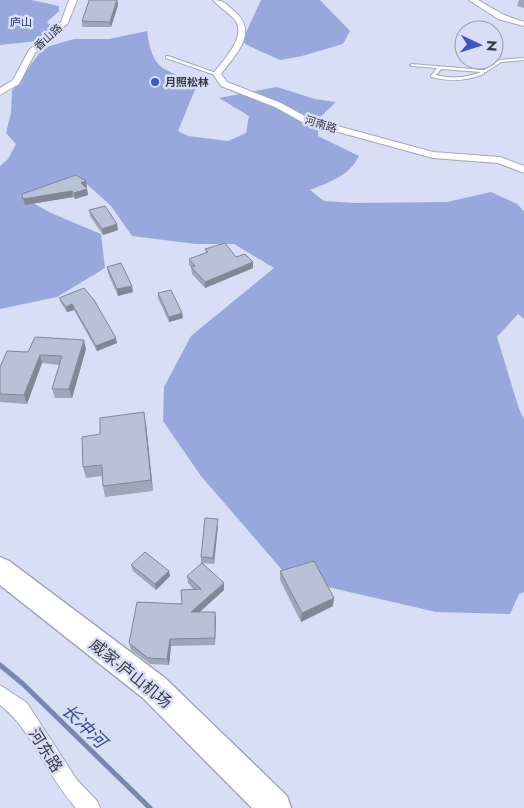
<svg xmlns="http://www.w3.org/2000/svg" width="524" height="808" viewBox="0 0 524 808" font-family="Jost,'Noto Sans SC',sans-serif">
  <rect width="100%" height="100%" fill="#d7def5"/>
  <path fill="#98a8dc" d="M0 0H31L59 6V11L47 22 59 35 38 41 0 45Z
    M261 0H320L350 31 343 44 302 56 280 60 247 45 242 41Z
    M147 31C152 70 163 70 198 82L178 131 188 136 228 141 246 133 249 116 219 98 277 87 315 99 336 102 319 118 318 136 359 156C349 176 330 182 310 190L324 201 355 203 447 202 491 192 517 204 524 211V319L518 314 497 337 519 409 524 419V592L519 594 510 614 436 612 289 578 201 476 163 421 164 387 191 336 274 268 234 244H196L132 236 111 206 79 177 24 198 51 213 101 234 105 268 57 297 0 309V166L8 159 16 144 6 133 11 113 12 91 43 48 74 39H109Z"/>
  <g fill="none" stroke-linecap="round" stroke-linejoin="round">
    <path stroke="#7a87ae" stroke-width="5" d="M0 665 23 684 150 808"/>
    <defs>
      <path id="lane" d="M166 56H168L219 74 215 75 166 58Z
        M524 58V60L501 62 486 72H484V74C466 81 450 82 431 77V76L437 68 412 66 410 65 412 64 484 70 499 60ZM441 69 481 72C466 78 451 79 436 75Z"/>
      <path id="street" d="M69 0H77L68 23 35 53 19 84 0 95V88L13 80 29 50 61 22Z
        M213 0C223 0 226 4 233 10 260 32 236 54 221 74L227 82 281 103 308 118 433 152 500 157 524 166V173L498 163 433 158 302 122 275 107 221 86 213 74C222 61 249 36 234 19 228 12 219 7 213 0Z
        M469 0H478L504 15 524 22V26L498 19Z
        M0 685 27 703 77 780 97 801 100 808H76C47 777 33 730 0 705Z"/>
      <path id="primary" d="M0 557 9 561 165 678 287 796 291 808H252L143 698 0 585Z"/>
    </defs>
    <use href="#lane" stroke="#a1a8be" stroke-width="2"/>
    <use href="#street" stroke="#a1a8be" stroke-width="2"/>
    <use href="#primary" stroke="#a1a8be" stroke-width="3"/>
    <use href="#lane" fill="#fff" fill-rule="evenodd"/>
    <use href="#street" fill="#fff" fill-rule="evenodd"/>
    <use href="#primary" fill="#fff" fill-rule="evenodd"/>
  </g>
  <path fill="#9fa6b9" d="M88 0H117L118 5 111 27H82V21L89 2Z
    M519 0H524V8L517 6Z
    M86 181 87 187H85L87 189 88 195 75 199 73 197 25 205 22 194Z
    M89 210 118 230 103 235 90 216Z
    M205 249 253 262V268L205 288 192 274 191 267 189 265V259L206 252Z
    M107 267 133 292 118 296 108 273Z
    M84 288 117 343 97 351 74 310 67 312 61 303 59 298Z
    M158 293 182 313 183 318 169 322 158 298Z
    M86 349 72 398H55L52 389 60 365 42 363 27 404 0 402V367L28 352Z
    M146 424 153 491 105 497 103 486 102 476 86 478 83 467 100 434Z
    M218 525 214 564 201 563V557Z
    M131 565 169 571 170 576 156 590 133 571Z
    M280 571 333 606 301 622 280 580Z
    M187 576 224 590 199 612H215V645L171 646 169 665 150 664 131 650 129 643 182 604 194 590 188 583Z"/>
  <path fill="#828796" d="M117 0 118 5 111 27 110 22Z
    M86 181 87 187 82 189 81 183Z
    M87 189 88 195 75 199 74 193Z
    M72 191 73 197 25 205 23 199Z
    M117 224 118 230 103 235 102 229Z
    M253 262V268L205 288V282Z
    M132 286 133 292 118 296 117 289Z
    M72 304 74 310 67 312 66 307Z
    M182 313 183 318 169 322V317Z
    M116 338 117 343 97 351 96 346Z
    M84 340 86 349 72 398 69 389Z
    M40 355 42 363 27 404 24 395Z
    M144 412 146 424 153 491 151 480Z
    M218 519V525L214 564 213 558Z
    M169 571 170 576 156 590 155 584Z
    M224 583V590L192 619 191 612Z
    M334 598 333 606 301 622 302 613Z
    M215 612 216 619 215 645Z
    M170 639 171 646 169 665 167 659Z"/>
  <path fill="#b9c1d7" stroke="#828796" d="M89 0H117L110 22 82 21 89 1Z
    M76 175 86 181 81 183 87 189 74 193 72 191 23 199 22 194Z
    M105 206 117 224 102 229 89 210Z
    M225 243 236 257 245 254 253 262 205 282 191 267 195 266 189 259 208 252 205 249Z
    M121 263 132 286 117 289 107 267Z
    M84 288 94 300 116 338 96 346 72 304 66 307 59 298Z
    M171 290 182 313 169 317 158 293Z
    M35 337 84 340 69 389H52L62 356 40 355 24 395 0 394V367L7 351 28 352Z
    M144 412 151 480 103 486 102 465 83 467 82 437 100 434V418Z
    M205 518 218 519 213 558 201 557Z
    M145 552 169 571 155 584 131 565Z
    M314 561 334 598 302 613 280 571Z
    M202 563 224 583 191 612H215V638L170 639 167 659 148 658 129 643 137 602 182 604 181 590 201 589 187 576Z"/>
  <circle fill="#3f54c8" stroke="#d7def5" stroke-width="2" cx="155" cy="82" r="5"/>
  <g text-anchor="middle" stroke-width="5" stroke-linejoin="round" paint-order="stroke">
    <g font-size="11" fill="#263370" stroke="#d7def5">
      <text x="21" y="26">庐山</text>
    </g>
    <g font-size="11" fill="#373a43" stroke="#d7def5">
      <text transform="translate(48 37) rotate(-42)" y="4">香山路</text>
      <text transform="translate(321 124) rotate(17)" y="4">河南路</text>
    </g>
    <g font-size="11" font-weight="bold" fill="#373a43" stroke="#d7def5" text-anchor="start">
      <text x="165" y="86">月照松林</text>
    </g>
    <g font-size="16" fill="#373a43" stroke="#d7def5">
      <text transform="translate(131 673) rotate(39)" y="6">威家-庐山机场</text>
      <text transform="translate(46 750) rotate(58)" y="6">河东路</text>
    </g>
    <g font-size="18" font-style="italic" fill="#3c4d8d" stroke="#d7def5">
      <text transform="translate(84 726) rotate(44)" y="6">长冲河</text>
    </g>
  </g>
  <g transform="translate(479 45) rotate(94)"><circle r="24" fill="#d7def5" stroke="#979cae"/>
  <path d="M0-4L9 19L0 12L-9 19Z" fill="#3f54c8"/>
  <text y="-8" font-size="14" font-weight="bold" text-anchor="middle" fill="#373a43">N</text>
  </g>
</svg>
